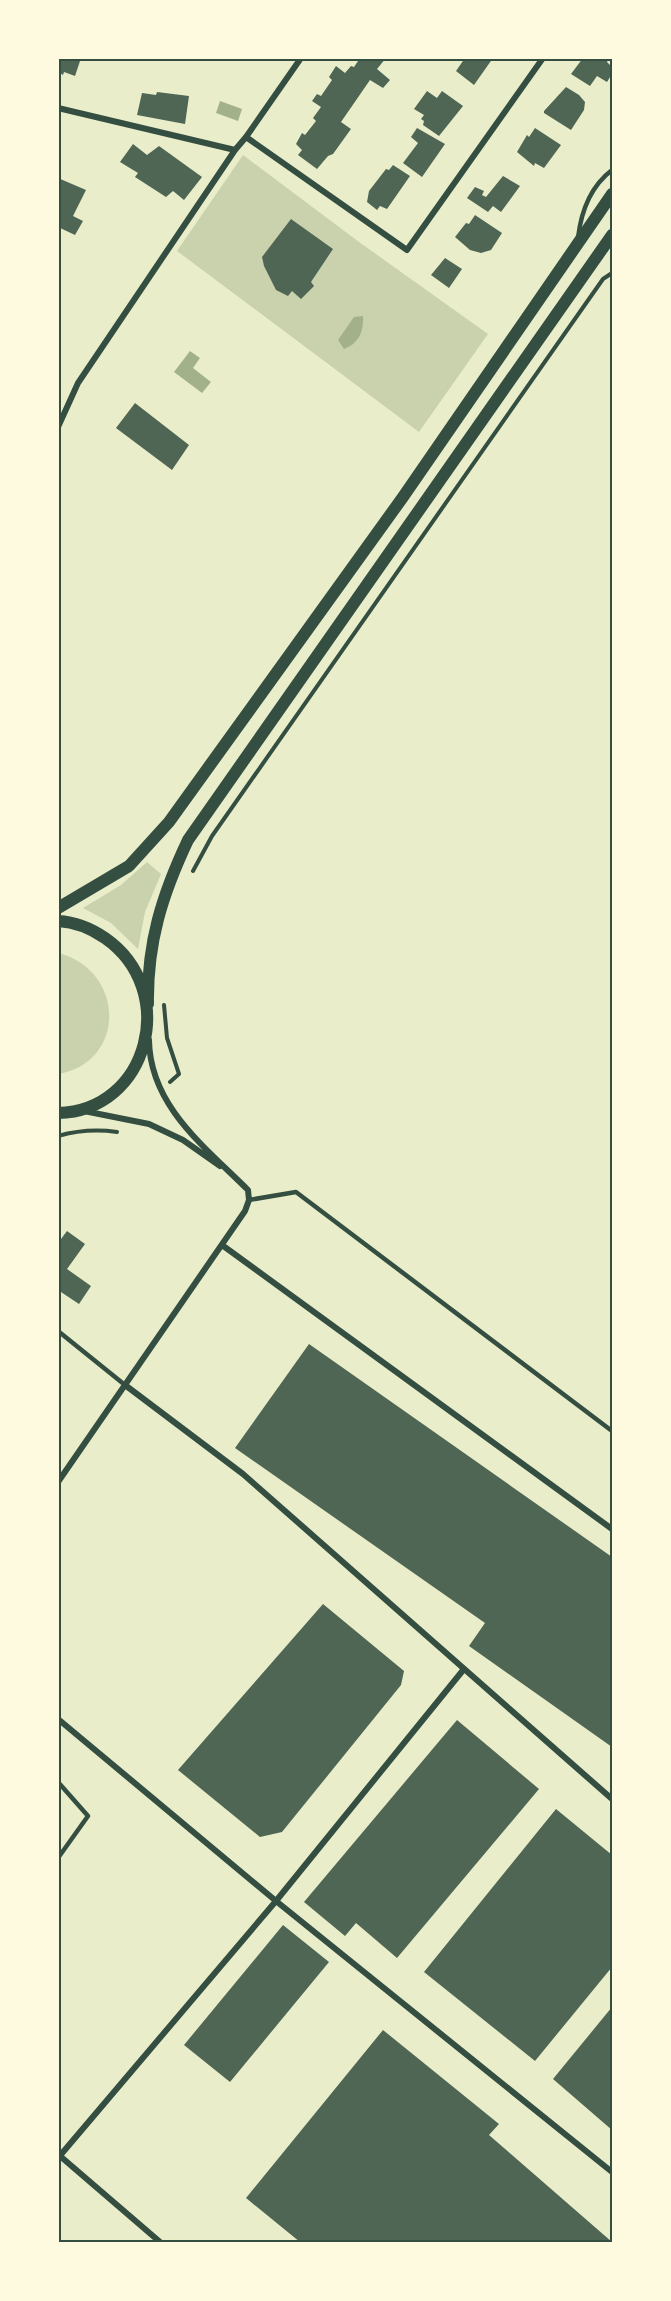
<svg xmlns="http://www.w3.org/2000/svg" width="671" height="2301" viewBox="0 0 671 2301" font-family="'Nunito Sans',sans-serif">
  <rect width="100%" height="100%" fill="#e9edc9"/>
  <path fill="#cad2ad" d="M243 155 359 242 488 334 419 432 177 251Z
    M147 862 161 874 145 912 138 949 111 923 83 908 121 885Z
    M59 953C125 971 127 1061 59 1074Z"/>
  <path fill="#a3b18a" d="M220 101 242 109 238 121 216 113Z
    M363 316C364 331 359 344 344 349L338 340 354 317Z
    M190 351 200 358 193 368 211 382 202 393 174 372Z"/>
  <path fill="#4f6655" d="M58 58H81L75 76 64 72 63 75 58 72Z
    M360 58H386L377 69 390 80 383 88 370 80 341 122 351 129 333 154 328 156 317 169 298 155 302 150 296 144 302 133 305 135 316 121 313 118 321 107 312 101 317 94 321 96 332 80 329 77 336 66 345 73 351 66 354 67Z
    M465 58H493L474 85 456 71Z
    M583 58H609L607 62 612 67V74L607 82 597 76 590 86 571 74Z
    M566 87 579 95 585 102 584 110 571 130 544 113V111Z
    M427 91 437 98 442 91 463 106 439 136 423 125 424 121 421 119 424 115 414 109Z
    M157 92 189 96 185 124 137 115 142 93 156 95Z
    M417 128 445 144 422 177 403 163 418 143 411 137Z
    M535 128 561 145 544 168 535 163 534 166 517 152 527 135 529 137Z
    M133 144 147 155 159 146 202 177 184 200 173 191 166 197 135 177 138 173 120 162Z
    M393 165 410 176 387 209 380 206 377 210 367 202 369 191 386 169 389 170Z
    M503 176 520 186 501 212 493 206 488 212 467 198 475 187 484 191 482 195 486 197Z
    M58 178 86 190 73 216 83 221 75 235 58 227Z
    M475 215 502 233 491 250 481 253 470 250 455 237 466 223 469 224Z
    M291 219 333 249 311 282 314 286 301 299 292 291 288 296 276 290 264 266 262 257Z
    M445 258 462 269 449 288 431 275Z
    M135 403 189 445 172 470 116 428Z
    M67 1231 85 1244 67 1269 91 1286 79 1304 58 1290V1243Z
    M309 1344 612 1557V1747L469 1646 485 1623 235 1448Z
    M323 1604 404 1671 401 1685 282 1832 260 1837 178 1770Z
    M457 1720 539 1789 397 1958 356 1923 345 1936 304 1902Z
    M556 1809 612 1855V1967L535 2061 424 1972Z
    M283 1925 329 1962 230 2082 184 2045Z
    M612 2007V2130L553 2079Z
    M383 2030 499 2124 489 2135 612 2242H300L246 2198Z"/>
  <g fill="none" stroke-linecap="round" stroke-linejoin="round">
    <path stroke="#344e41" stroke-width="4" d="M193 871 212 836 603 279 612 273
      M164 1005 167 1038 179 1074 170 1082
      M58 1136C79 1130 96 1129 117 1132"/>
    <path stroke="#344e41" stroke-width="4.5" d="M578 238C581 212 591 186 612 170
      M249 1200 296 1192 612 1431
      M58 1331 125 1385
      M58 1782 88 1816 58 1858"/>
    <path stroke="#344e41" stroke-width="6" d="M58 108 235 150
      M246 137 407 250 543 58
      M58 427 78 383 235 150 246 137 301 58
      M84 1111 149 1124 183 1140 220 1166
      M222 1245 612 1529
      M125 1385 243 1474 612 1799
      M58 1482 245 1211 249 1200 248 1190C205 1147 150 1106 149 1040
      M58 1719 276 1901 612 2172
      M60 2156 160 2242
      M58 2158 276 1901 464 1669"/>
    <path stroke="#344e41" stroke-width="12" d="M58 908 129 866 169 822 403 497 612 194
      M58 921C75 922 92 929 105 938 180 990 149 1111 58 1113
      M148 1004C147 943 162 895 188 840L612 235"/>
  </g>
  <rect width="671" height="2301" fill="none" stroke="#fefae0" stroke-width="120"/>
  <rect x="60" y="60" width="551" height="2181" fill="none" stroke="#344e41" stroke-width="2"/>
</svg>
